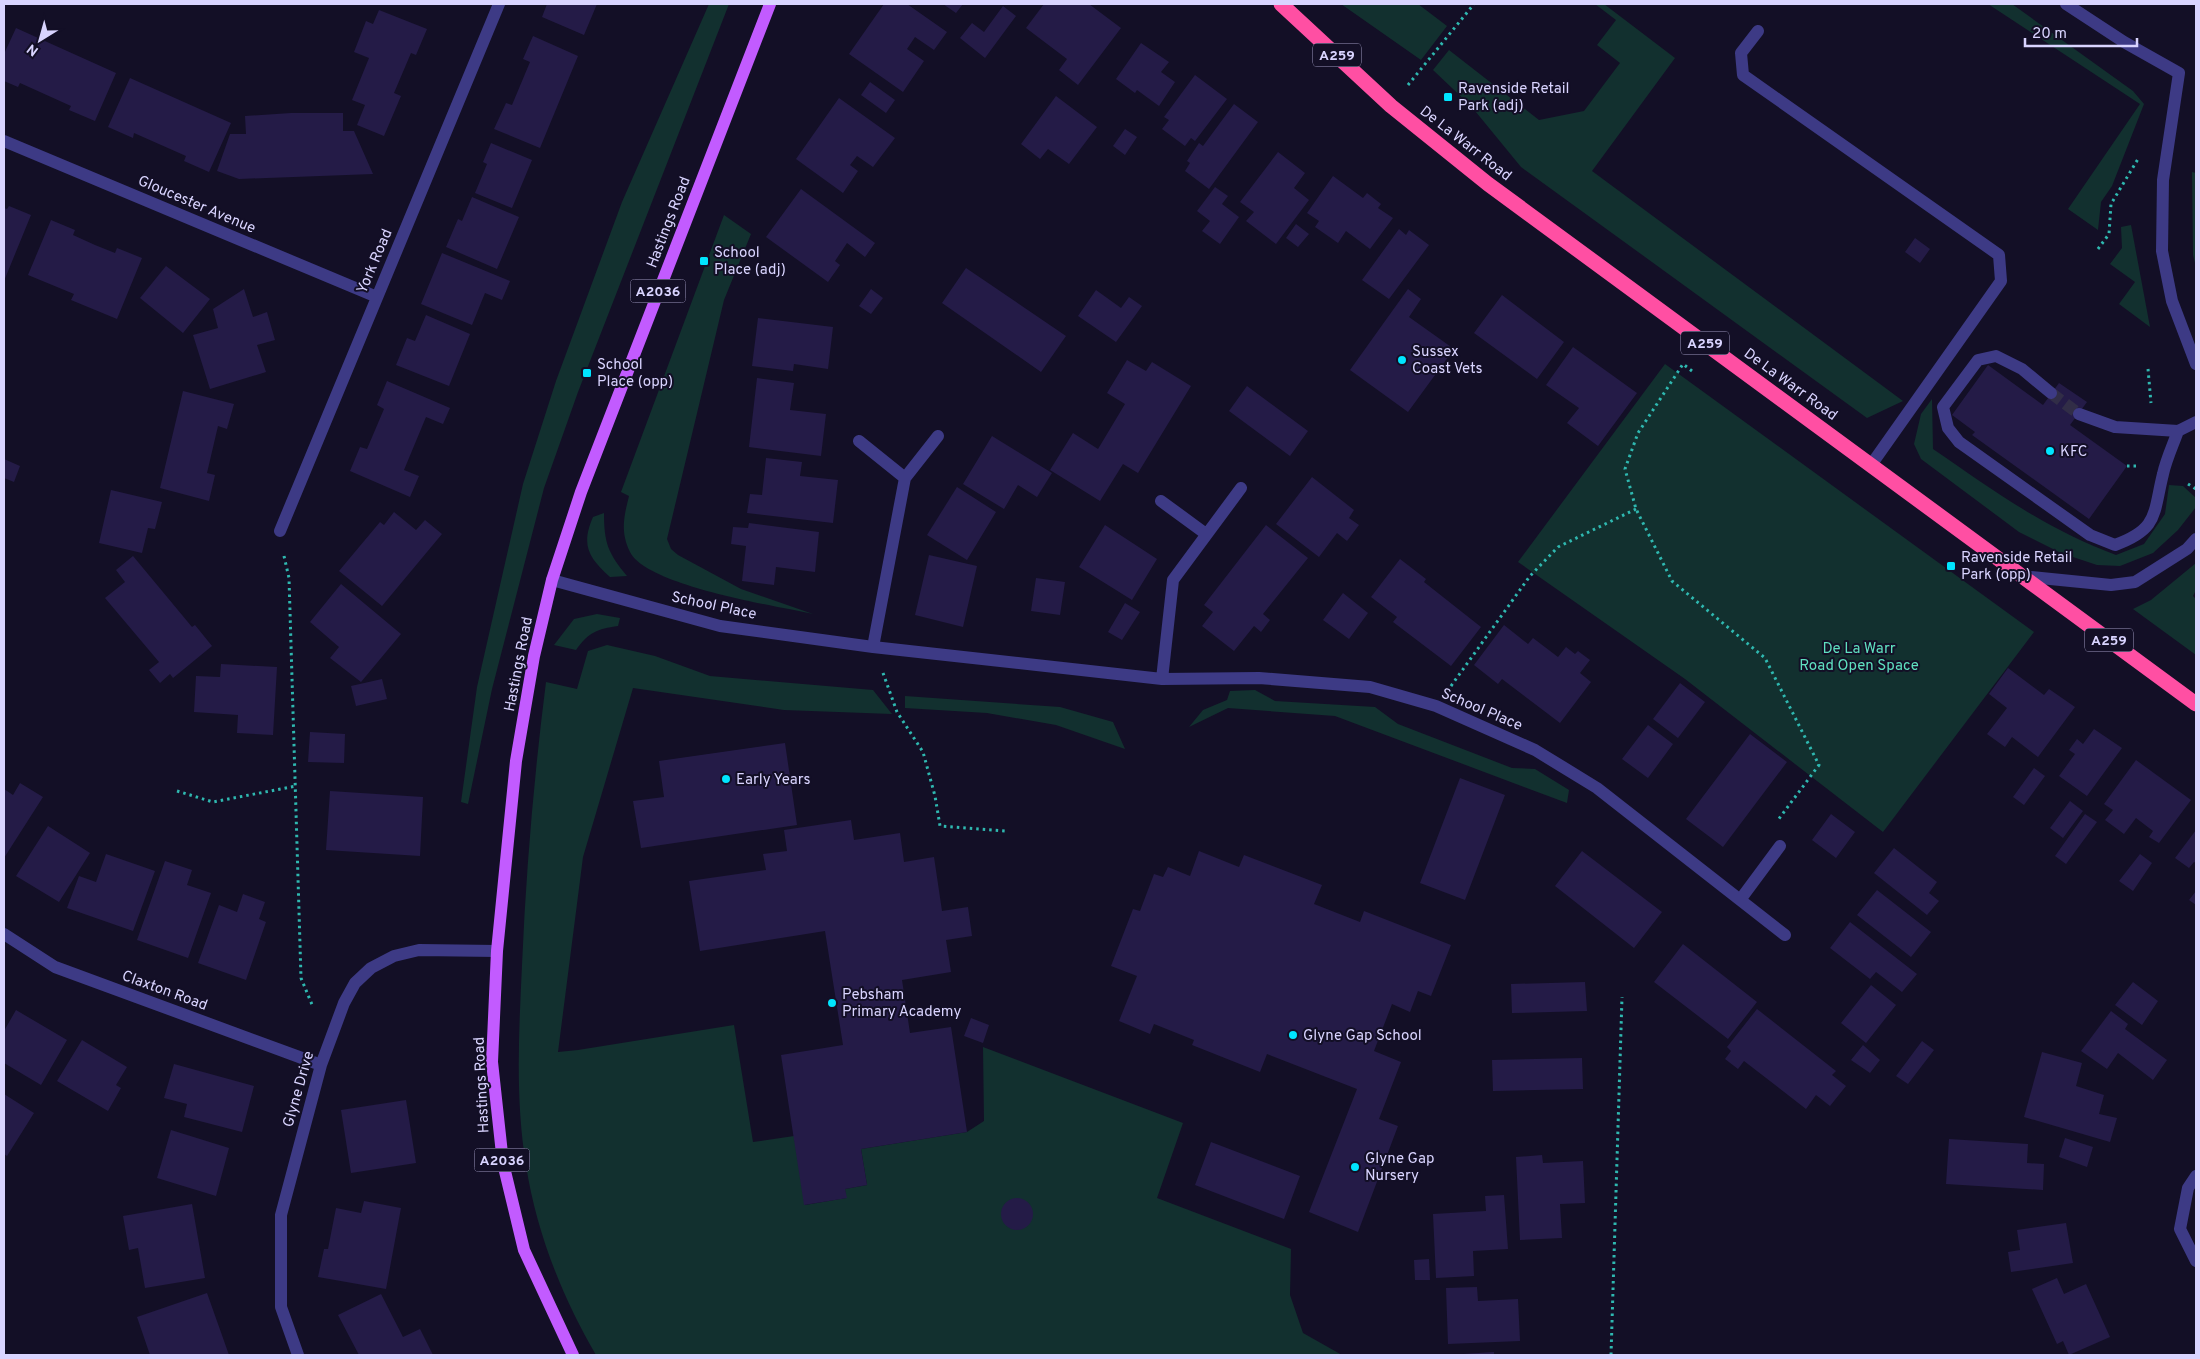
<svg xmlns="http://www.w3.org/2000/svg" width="2200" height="1359" viewBox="0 0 2200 1359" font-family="Overpass,sans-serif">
  <rect width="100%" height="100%" fill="#130f26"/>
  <path fill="#12302f" d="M709 4H729L578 392 544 488 492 689 468 804 461 802 477 687 523 484 556 381 622 202Z
    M1341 4H1418L1447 26 1421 60Z
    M1595 4H1604L1675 58 1592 171 1903 401 1867 418 1521 167 1471 106 1433 70 1449 50 1539 120 1584 111 1620 63 1597 45 1616 20Z
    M1988 4H2012L2133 91 2144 104 2112 186 2101 202 2098 230 2068 209 2140 104Z
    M2192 172 2196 173V267L2193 255Z
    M724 215 751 234 724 300 667 539 671 549 678 555 741 589 813 614C776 606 647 586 630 552 620 532 624 516 629 496L621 492Z
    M2131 225 2150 327 2119 304 2135 282 2110 264 2122 248 2121 227Z
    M1665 364 2034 632 1883 832 1685 679 1518 562Z
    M1932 399 1933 449C1994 491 2046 529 2116 555L2144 544 2165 514 2169 485 2183 486 2196 498V507L2178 530 2153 553 2120 566 2097 565 2061 553 2019 532 1921 459 1914 444 1921 414Z
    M604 513C604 543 608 553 627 576L610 577C588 557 581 545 593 517Z
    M2196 563V590L2193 596 2196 599V655L2133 609 2151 600Z
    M597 614 620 618 618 626C597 629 589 632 576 650L554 645 574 619Z
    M607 645 655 656 710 676 873 690 892 714 784 710 633 688 583 857 558 1052 578 1050 734 1025 753 1142 794 1136 805 1205 846 1198 845 1189 867 1185 861 1149 967 1132 984 1121 983 1047 1183 1123 1157 1198 1291 1249 1290 1295 1303 1333 1342 1355H596C562 1297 536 1231 526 1165 515 1099 519 1031 522 965 526 871 534 776 546 682L577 689 588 651Z
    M1255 690 1275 701 1375 707 1398 724 1512 768 1535 769 1569 790 1567 803 1335 716 1228 708 1189 727 1203 710 1227 700 1230 691Z
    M905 696 1060 707 1113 722 1125 749 1056 725 987 713 905 708Z"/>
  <path fill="#241b47" d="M547 4H597L584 35 542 17Z
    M884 4H907L947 32 934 50 915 37 907 49 924 61 903 92 849 54Z
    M943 4H963L956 13Z
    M1044 4H1089L1121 28 1078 85 1059 70 1067 59 1026 28Z
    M1003 6 1016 16 985 58 960 38 972 23 984 32Z
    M379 10 427 29 416 55 411 53 394 93 401 96 384 136 357 125 365 105 352 100 369 58 354 52 366 21 373 24Z
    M16 28 116 73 95 121 69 110 71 106 20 83 18 87 4 81V54Z
    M533 36 578 56 540 148 494 129 506 103 512 105 530 62 523 59Z
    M1141 43 1169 62 1161 72 1175 82 1159 106 1137 90 1135 93 1116 79Z
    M1195 75 1227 99 1195 141 1191 138 1185 146 1162 129 1169 120 1164 117Z
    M130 78 231 123 209 172 184 161 186 156 134 133 133 138 108 127Z
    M870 82 895 100 886 113 861 95Z
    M1056 96 1097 127 1069 164 1048 149 1040 159 1021 144Z
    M839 98 895 138 873 167 857 156 850 165 858 171 843 193 796 159Z
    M1234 104 1258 122 1209 189 1185 171 1190 163 1187 161 1199 143 1203 146Z
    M291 113H343V131H354L373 174 239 179 217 171 230 134H246L245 116Z
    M1125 129 1137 137 1125 155 1113 146Z
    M491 143 532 160 512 208 475 193 487 164 483 162Z
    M1278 152 1305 173 1294 188 1309 200 1276 244 1246 221 1254 212 1240 202Z
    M1333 176 1363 198 1367 193 1381 204 1378 208 1393 218 1370 249 1346 231 1338 243 1315 227 1319 221 1307 213Z
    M1215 187 1228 196 1222 204 1239 217 1220 244 1202 231 1210 221 1197 211Z
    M801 189 875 243 865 257 847 243 835 261 840 265 828 282 766 237Z
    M472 197 519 217 497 269 446 247 458 219 462 221Z
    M9 206 31 215 4 281V208L7 209Z
    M51 220 75 230 73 235 95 245 115 253 117 248 142 258 117 319 71 300 74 294 28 275Z
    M1296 224 1309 234 1298 247 1286 238Z
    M1399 229 1406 235 1409 230 1429 245 1389 299 1362 280Z
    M1915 238 1930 249 1920 263 1905 252Z
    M442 253 510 281 502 300 485 293 472 325 421 304Z
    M166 266 210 299 183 333 140 298Z
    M966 268 1066 336 1041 372 942 303Z
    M244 289 253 317 267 312 275 340 257 345 266 372 210 389 193 335 218 328 213 309Z
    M871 289 883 298 871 314 859 306Z
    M1408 289 1421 299 1409 317 1454 349 1408 412 1350 370Z
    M1096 290 1121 308 1129 297 1142 306 1116 342 1078 316Z
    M1502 295 1564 342 1537 379 1474 333Z
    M426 315 470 334 449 386 396 365 407 338 415 341Z
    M758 318 833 327 828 369 794 364 793 371 752 366Z
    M1573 347 1637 393 1598 446 1567 423 1579 408 1546 385Z
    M1127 360 1146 371 1152 362 1191 386 1138 473 1123 464 1100 501 1050 470 1073 433 1098 449 1125 404 1107 393Z
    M1988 365 2043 405 2059 383 2087 402 2070 425 2127 466 2089 519 1972 435 1975 432 1952 415Z
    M757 378 794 383 790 410 826 414 821 456 749 447Z
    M387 381 450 408 443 424 426 417 404 470 419 476 410 497 350 471 360 447 367 449 384 409 377 405Z
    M1247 386 1308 431 1290 456 1229 411Z
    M183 391 234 404 227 429 218 426 207 473 215 475 209 501 160 488Z
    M992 436 1052 473 1037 497 1018 485 1004 509 963 484Z
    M766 458 802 462 800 476 838 480 833 523 747 513 750 494 762 495Z
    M4 459 20 466 14 482 4 478Z
    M1312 477 1354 510 1349 518 1359 525 1347 541 1337 533 1319 557 1276 524Z
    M957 487 996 512 967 560 927 535Z
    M111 490 162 502 155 529 148 528 142 553 99 543Z
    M394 512 416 530 425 520 442 534 382 606 339 571 380 522 384 525Z
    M749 523 819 532 815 572 776 567 774 585 742 581 746 546 731 544 733 527 748 528Z
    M1105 525 1157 559 1132 600 1079 567Z
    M1266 525 1308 558 1263 614 1270 620 1261 632 1254 626 1234 651 1202 626 1213 612 1204 605Z
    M929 555 977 566 963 627 915 615Z
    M133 556 192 627 195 625 212 646 173 678 170 674 160 683 149 670 159 662 105 598 125 582 116 570Z
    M1400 559 1426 579 1424 582 1481 627 1451 666 1393 622 1397 617 1371 597Z
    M1036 578 1065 582 1060 615 1031 611Z
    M341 584 401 634 361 682 330 658 339 647 310 622Z
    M1343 593 1368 613 1349 639 1323 620Z
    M1125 603 1140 612 1122 640 1108 632Z
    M1504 625 1528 644 1533 638 1558 657 1566 647 1575 654 1578 651 1590 660 1580 673 1591 682 1560 723 1502 679 1498 684 1474 665Z
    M221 664 277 667 273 735 237 733 238 715 194 712 196 676 220 677Z
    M2008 668 2044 695 2049 689 2075 707 2038 757 2012 737 2005 747 1987 734 2007 708 1989 694Z
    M382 679 387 699 356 706 351 686Z
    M1680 683 1705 702 1678 738 1653 719Z
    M1648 725 1673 744 1648 778 1622 759Z
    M2094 729 2122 748 2087 796 2059 776 2075 754 2069 750 2077 739 2083 744Z
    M310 732 345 734 344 763 308 762Z
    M1750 734 1787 762 1723 847 1686 819Z
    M785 743 797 825 641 848 633 801 664 797 659 761Z
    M2136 760 2191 800 2159 843 2149 837 2153 831 2136 818 2124 834 2105 820 2113 810 2104 804Z
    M2034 768 2045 776 2024 805 2013 797Z
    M1460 778 1505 795 1465 900 1420 883Z
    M20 783 43 797 4 858V789L13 795Z
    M330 791 423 797 420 856 326 850Z
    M2070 801 2083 811 2063 838 2050 828Z
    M1831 814 1855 832 1836 858 1812 840Z
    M2085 814 2097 822 2066 864 2055 856Z
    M851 820 854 840 900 833 904 862 934 857 942 911 968 907 972 936 946 940 951 972 902 980 910 1033 951 1027 967 1132 861 1149 867 1185 845 1189 847 1198 804 1205 781 1055 843 1045 825 931 700 951 689 881 766 870 763 854 787 851 784 830Z
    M48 826 90 853 59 902 16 876Z
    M2196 830V863L2194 862 2189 868 2175 858Z
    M1894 848 1937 882 1929 893 1939 901 1927 915 1874 873Z
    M1199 851 1239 867 1244 855 1322 885 1314 904 1360 922 1364 911 1451 945 1431 996 1418 991 1410 1012 1392 1004 1374 1051 1401 1062 1379 1119 1398 1126 1358 1232 1309 1212 1357 1089 1267 1054 1260 1072 1192 1045 1194 1040 1154 1024 1150 1034 1119 1021 1137 976 1111 966 1133 909 1140 911 1154 874 1163 877 1168 867 1190 876Z
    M1582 851 1662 912 1634 948 1555 886Z
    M106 854 155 871 133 931 67 908 79 876 96 882Z
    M2140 854 2152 863 2133 891 2119 881Z
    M165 861 192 870 187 885 211 893 188 958 137 940Z
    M1877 890 1931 932 1911 957 1857 915Z
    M2196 891V905L2189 900Z
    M243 894 265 902 259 919 266 922 246 980 198 963 219 905 237 912Z
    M1850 922 1917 974 1902 992 1876 972 1870 979 1830 948Z
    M1683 944 1757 1002 1728 1039 1654 982Z
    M1585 982 1587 1011 1512 1013 1511 984Z
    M2133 982 2158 1001 2142 1025 2115 1005Z
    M1871 985 1896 1005 1866 1043 1841 1023Z
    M1757 1009 1836 1071 1832 1075 1846 1086 1830 1106 1816 1095 1806 1109 1744 1061 1738 1069 1725 1059 1731 1051 1727 1047Z
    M16 1010 67 1040 41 1085 4 1063V1031Z
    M2111 1011 2128 1024 2125 1029 2167 1060 2153 1080 2118 1053 2107 1069 2081 1051Z
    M971 1018 989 1025 983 1043 964 1036Z
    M82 1040 127 1067 116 1085 121 1088 108 1111 57 1081Z
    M1922 1041 1934 1050 1908 1084 1896 1076Z
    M1863 1045 1880 1060 1870 1073 1851 1060Z
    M2042 1052 2082 1063 2076 1086 2104 1095 2099 1114 2117 1118 2110 1142 2024 1117Z
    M1582 1058 1583 1089 1493 1091 1492 1060Z
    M174 1064 254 1086 242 1132 184 1117 187 1104 164 1098Z
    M4 1094 34 1113 7 1156 4 1154Z
    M406 1100 416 1163 351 1173 341 1110Z
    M171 1130 229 1148 216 1196 157 1178Z
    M2065 1138 2093 1147 2087 1167 2059 1157Z
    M1949 1139 2028 1144 2027 1163 2044 1164 2043 1190 1946 1184Z
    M1211 1142 1300 1176 1284 1219 1195 1185Z
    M1542 1155 1543 1163 1583 1161 1585 1203 1560 1204 1562 1238 1520 1240 1516 1157Z
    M1504 1195 1508 1249 1473 1251 1474 1276 1436 1278 1433 1214 1486 1211 1485 1196Z
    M1001 1214a16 16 0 1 1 32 0a16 16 0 1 1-32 0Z
    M364 1201 401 1208 386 1289 318 1277 324 1249H328L336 1208 361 1213Z
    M192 1204 205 1278 145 1288 138 1248 129 1250 123 1216Z
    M2066 1223 2073 1263 2011 1272 2008 1252 2020 1250 2017 1230Z
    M1429 1259 1430 1280H1415L1414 1260Z
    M2057 1278 2064 1294 2086 1284 2110 1337 2069 1355 2063 1341 2057 1344 2032 1289Z
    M1477 1287 1478 1301 1518 1299 1520 1341 1448 1344 1446 1288Z
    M207 1293 229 1355H150L137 1317Z
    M381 1294 403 1337 420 1329 433 1355H359L338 1315Z
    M1494 1352V1355H1463V1354Z"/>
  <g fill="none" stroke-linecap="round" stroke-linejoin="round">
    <path stroke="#312d47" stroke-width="12" stroke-dasharray="12 6" stroke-linecap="butt" d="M2051 393 2079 414"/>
    <path stroke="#2fb8b0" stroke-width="3" stroke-dasharray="2.5 4" stroke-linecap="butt" d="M1408 85 1474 4
      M2098 249 2109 234 2111 204 2138 159
      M2148 369 2151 403
      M1692 371 1683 364 1638 433 1625 469 1636 509 1672 581 1765 658 1819 765 1778 820
      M2127 466H2139
      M2188 484 2196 489
      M284 556 289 578 301 978 313 1007
      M883 673 897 712 923 752 935 796 940 826 1005 831
      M1451 686 1530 576 1558 547 1636 509
      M177 791 213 802 296 786
      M1611 1355 1622 997"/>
    <path stroke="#3d3a85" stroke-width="12" d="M2066 4 2124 42 2179 73 2163 180 2162 251 2172 301 2196 364
      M1758 31 1741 53 1743 75 1999 255 2001 281 1871 465
      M4 141 377 297
      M2051 393 2022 369 1996 356 1978 360 1943 407 1948 428 1959 442 2090 535 2115 545C2159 529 2153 514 2163 474 2166 460 2173 445 2178 431
      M2079 414 2115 427 2178 431 2196 422
      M859 441 905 478
      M1161 501 1206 534
      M280 531 499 4
      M2021 576 2111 585 2135 582 2187 549 2196 539
      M552 580 720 626 873 647 1162 679 1259 678 1370 687 1436 706 1535 750 1597 788 1785 935
      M873 647 905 478 938 436
      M1162 679 1173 580 1241 488
      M1740 900 1780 846
      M4 934 55 967 321 1065
      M2196 1176 2188 1188 2180 1229 2196 1261
      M298 1355 281 1307V1215L321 1065 344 1003 355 983 371 968 394 956 419 950 497 951"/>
    <path stroke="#c25bff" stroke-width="12" d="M573 1355 524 1250 503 1163 492 1062 497 951 516 761 534 656 552 580 581 492 770 4"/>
    <path stroke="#ff4fa3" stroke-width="15" d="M1281 4 1391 106 1488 184 2196 704"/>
  </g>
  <g fill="#00e5ff" stroke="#130f26" stroke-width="2">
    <rect x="1443" y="92" width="10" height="10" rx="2.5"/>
    <rect x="699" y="256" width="10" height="10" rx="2.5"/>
    <circle cx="1402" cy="360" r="5"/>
    <rect x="582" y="368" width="10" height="10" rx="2.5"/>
    <circle cx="2050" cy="451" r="5"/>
    <rect x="1946" y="561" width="10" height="10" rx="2.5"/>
    <circle cx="726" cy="779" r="5"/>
    <circle cx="832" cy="1003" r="5"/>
    <circle cx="1293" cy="1035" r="5"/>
    <circle cx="1355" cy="1167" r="5"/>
  </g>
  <g text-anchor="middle" stroke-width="4" stroke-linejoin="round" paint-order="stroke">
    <g fill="#130f26" stroke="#9e99be" stroke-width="1">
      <rect x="1313" y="43.5" width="48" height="23" rx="4"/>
      <rect x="630.5" y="279.5" width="55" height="23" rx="4"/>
      <rect x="1681" y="331.5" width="48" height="23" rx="4"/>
      <rect x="2085" y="628.5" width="48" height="23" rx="4"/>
      <rect x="474.5" y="1148.5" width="55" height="23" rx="4"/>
    </g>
    <g font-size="14" font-weight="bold" fill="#d9d4ff">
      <text x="1337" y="60">A259</text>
      <text x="658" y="296">A2036</text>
      <text x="1705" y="348">A259</text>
      <text x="2109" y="645">A259</text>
      <text x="502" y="1165">A2036</text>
    </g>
    <g font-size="15" fill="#d9d4ff" stroke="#130f26" text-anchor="start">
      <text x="1458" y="93">Ravenside Retail<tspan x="1458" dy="17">Park (adj)</tspan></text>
      <text x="714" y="257">School<tspan x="714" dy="17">Place (adj)</tspan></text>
      <text x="1412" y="356">Sussex<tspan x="1412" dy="17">Coast Vets</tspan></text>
      <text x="597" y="369">School<tspan x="597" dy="17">Place (opp)</tspan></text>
      <text x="2060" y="456">KFC</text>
      <text x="1961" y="562">Ravenside Retail<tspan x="1961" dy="17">Park (opp)</tspan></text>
      <text x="736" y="784">Early Years</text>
      <text x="842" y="999">Pebsham<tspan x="842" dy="17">Primary Academy</tspan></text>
      <text x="1303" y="1040">Glyne Gap School</text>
      <text x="1365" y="1163">Glyne Gap<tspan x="1365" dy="17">Nursery</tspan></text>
    </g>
    <g font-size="15" fill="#d9d4ff" stroke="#130f26">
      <text transform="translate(1466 143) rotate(38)" y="5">De La Warr Road</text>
      <text transform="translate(197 204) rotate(23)" y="5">Gloucester Avenue</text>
      <text transform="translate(668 222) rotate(-69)" y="5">Hastings Road</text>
      <text transform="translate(374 261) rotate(-67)" y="5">York Road</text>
      <text transform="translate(1791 384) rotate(36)" y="5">De La Warr Road</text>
      <text transform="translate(714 605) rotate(12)" y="5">School Place</text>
      <text transform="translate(518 664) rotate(-79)" y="5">Hastings Road</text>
      <text transform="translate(1482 709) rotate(23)" y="5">School Place</text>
      <text transform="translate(165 990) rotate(20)" y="5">Claxton Road</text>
      <text transform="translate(481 1085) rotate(-93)" y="5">Hastings Road</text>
      <text transform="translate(298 1089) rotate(-74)" y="5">Glyne Drive</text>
    </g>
    <g font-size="15" fill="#5fe0c0" stroke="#130f26">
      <text x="1859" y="653">De La Warr<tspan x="1859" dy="17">Road Open Space</tspan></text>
    </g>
  </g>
  <rect width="2200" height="1359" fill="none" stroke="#d9d4ff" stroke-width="10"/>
  <g transform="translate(40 40) rotate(217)" stroke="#130f26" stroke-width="4" paint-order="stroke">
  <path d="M0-4L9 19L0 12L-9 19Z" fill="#d9d4ff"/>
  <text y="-8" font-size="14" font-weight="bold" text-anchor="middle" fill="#d9d4ff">N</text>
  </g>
  <path d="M2025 38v8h112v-8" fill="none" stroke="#d9d4ff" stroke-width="2.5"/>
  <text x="2032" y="38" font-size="15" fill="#d9d4ff" stroke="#130f26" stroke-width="4" paint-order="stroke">20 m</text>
</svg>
